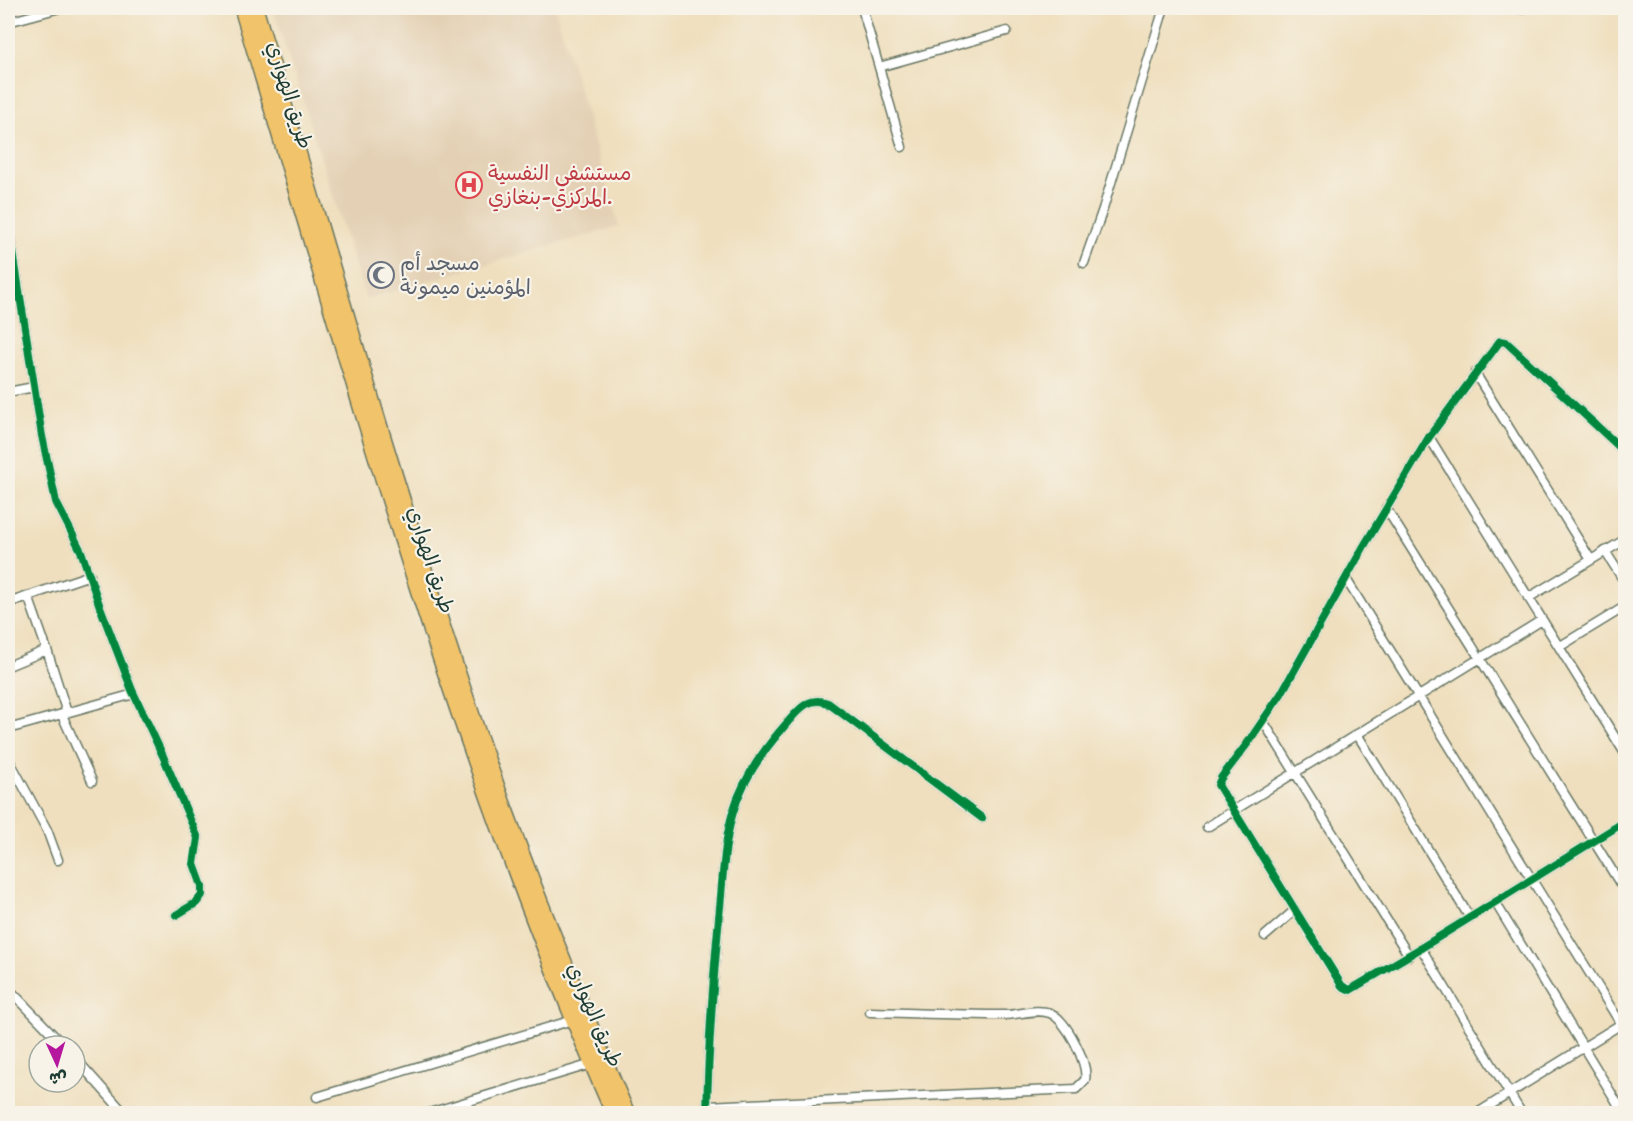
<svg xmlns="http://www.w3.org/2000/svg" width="1633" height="1121" viewBox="0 0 1633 1121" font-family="Sriracha,'Playpen Sans Arabic',sans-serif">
  <rect width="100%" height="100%" fill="#f7f3e8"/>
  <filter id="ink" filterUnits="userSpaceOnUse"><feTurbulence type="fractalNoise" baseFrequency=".0167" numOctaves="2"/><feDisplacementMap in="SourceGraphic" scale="12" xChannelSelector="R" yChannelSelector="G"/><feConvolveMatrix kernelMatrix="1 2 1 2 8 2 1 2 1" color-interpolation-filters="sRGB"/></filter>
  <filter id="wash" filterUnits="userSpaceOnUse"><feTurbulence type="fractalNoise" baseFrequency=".008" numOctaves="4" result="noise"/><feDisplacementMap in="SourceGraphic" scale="24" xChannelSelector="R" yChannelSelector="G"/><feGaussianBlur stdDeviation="1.35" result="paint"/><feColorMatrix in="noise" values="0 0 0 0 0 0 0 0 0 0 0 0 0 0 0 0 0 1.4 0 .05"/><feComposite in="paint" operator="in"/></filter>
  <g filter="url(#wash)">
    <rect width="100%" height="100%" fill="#efdfbe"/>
    <path fill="#e4d1b5" d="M273 8H555L619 226 366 299Z"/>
  </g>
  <g filter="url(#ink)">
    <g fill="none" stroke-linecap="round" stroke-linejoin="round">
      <defs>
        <path id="street" d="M862 8 902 147
          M1522 9V8
          M8 22 60 8
          M879 67 1007 31
          M8 220 42 436 56 502 81 551 99 604 132 690 163 756 198 838 194 864 202 886V895L196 903 176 915
          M1084 263 1103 209 1164 8
          M1475 373 1591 560
          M8 392 34 387
          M1429 437 1626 755
          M1626 453 1506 342 1500 341 1429 437 1364 546 1281 694 1247 744 1221 778 1218 785 1342 986 1350 990 1421 948 1626 821
          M1386 508 1626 893
          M1605 551 1626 584
          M1346 579 1626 1032
          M28 596 47 650 67 713
          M1528 598 1626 539
          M8 603 90 575
          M1559 647 1626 606
          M8 666 47 650
          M62 715 92 781
          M1263 721 1409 956
          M8 729 134 694
          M1357 734 1470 918
          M8 758 47 830 58 860
          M1207 827 1542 620
          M1495 902 1624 1114
          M1265 936 1295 910
          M1421 948 1522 1114
          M8 988 64 1046
          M75 1058 125 1114
          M317 1097 573 1020
          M707 1106 1076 1089 1085 1080C1089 1064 1066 1019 1050 1013 1036 1008 1019 1015 1004 1015 959 1015 914 1013 870 1012
          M426 1114 592 1064
          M707 1114C708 1048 713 982 719 917 723 882 723 846 733 812 743 778 764 749 787 723 799 709 809 696 828 703L982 818
          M1476 1114 1626 1021"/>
        <path id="highway" d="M242 8C354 380 456 757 614 1114
          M255 8C324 236 388 466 464 692 511 835 568 975 627 1114"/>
      </defs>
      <use href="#street" stroke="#687664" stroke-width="11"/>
      <use href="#highway" stroke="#687664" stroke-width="18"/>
      <use href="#street" stroke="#fff" stroke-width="8"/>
      <use href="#highway" stroke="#f1c36a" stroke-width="15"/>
      <defs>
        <path id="cycleway" d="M8 220 42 436 56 502 81 551 99 604 132 690 163 756 198 838 194 864 202 886V895L196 903 176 915
          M1626 453 1506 342 1500 341 1429 437 1364 546 1281 694 1247 744 1221 778 1218 785 1342 986 1350 990 1421 948 1626 821
          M707 1114C708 1048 713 982 719 917 723 882 723 846 733 812 743 778 764 749 787 723 799 709 809 696 828 703L982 818"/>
      </defs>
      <use href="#cycleway" stroke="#f7f3e8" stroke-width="11"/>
      <use href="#cycleway" stroke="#00873e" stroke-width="8"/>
    </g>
  </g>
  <defs>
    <symbol id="hospital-ring" viewBox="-11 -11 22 22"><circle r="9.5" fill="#f7f3e8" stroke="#e0444e" stroke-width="1.5"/><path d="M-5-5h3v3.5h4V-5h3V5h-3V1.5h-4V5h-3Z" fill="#e0444e"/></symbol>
    <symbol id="mosque-ring" viewBox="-11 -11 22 22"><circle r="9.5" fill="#f7f3e8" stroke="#6b7280" stroke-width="1.5"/><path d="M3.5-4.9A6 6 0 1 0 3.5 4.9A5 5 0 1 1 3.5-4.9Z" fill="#6b7280"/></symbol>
  </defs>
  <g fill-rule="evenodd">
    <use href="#hospital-ring" x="454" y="170" width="30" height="30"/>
    <use href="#mosque-ring" x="366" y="260" width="30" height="30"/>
  </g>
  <g text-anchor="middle" stroke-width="4.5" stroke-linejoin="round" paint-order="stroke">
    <g font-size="21" fill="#1f3d34" stroke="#f7f3e8">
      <text transform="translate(290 95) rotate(73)" y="7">طريق الهواري</text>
      <text transform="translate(431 560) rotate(72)" y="7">طريق الهواري</text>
      <text transform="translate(595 1015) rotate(67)" y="7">طريق الهواري</text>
    </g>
    <g font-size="21" fill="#be3a42" stroke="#f7f3e8" text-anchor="start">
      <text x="488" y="180">مستشفي النفسية<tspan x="488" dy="24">المركزي-بنغازي.</tspan></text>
    </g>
    <g font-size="21" fill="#5b616d" stroke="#f7f3e8" text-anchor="start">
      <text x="400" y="270">مسجد أم<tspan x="400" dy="24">المؤمنين ميمونة</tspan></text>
    </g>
  </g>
  <rect width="1633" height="1121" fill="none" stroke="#f7f3e8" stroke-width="30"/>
  <g transform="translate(57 1064) rotate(176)"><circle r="28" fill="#f7f3e8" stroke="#a1aaa0" stroke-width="1.5"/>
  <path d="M0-4.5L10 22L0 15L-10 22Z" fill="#b5179e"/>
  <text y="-9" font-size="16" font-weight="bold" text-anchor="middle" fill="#1f3d34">ش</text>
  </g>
</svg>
